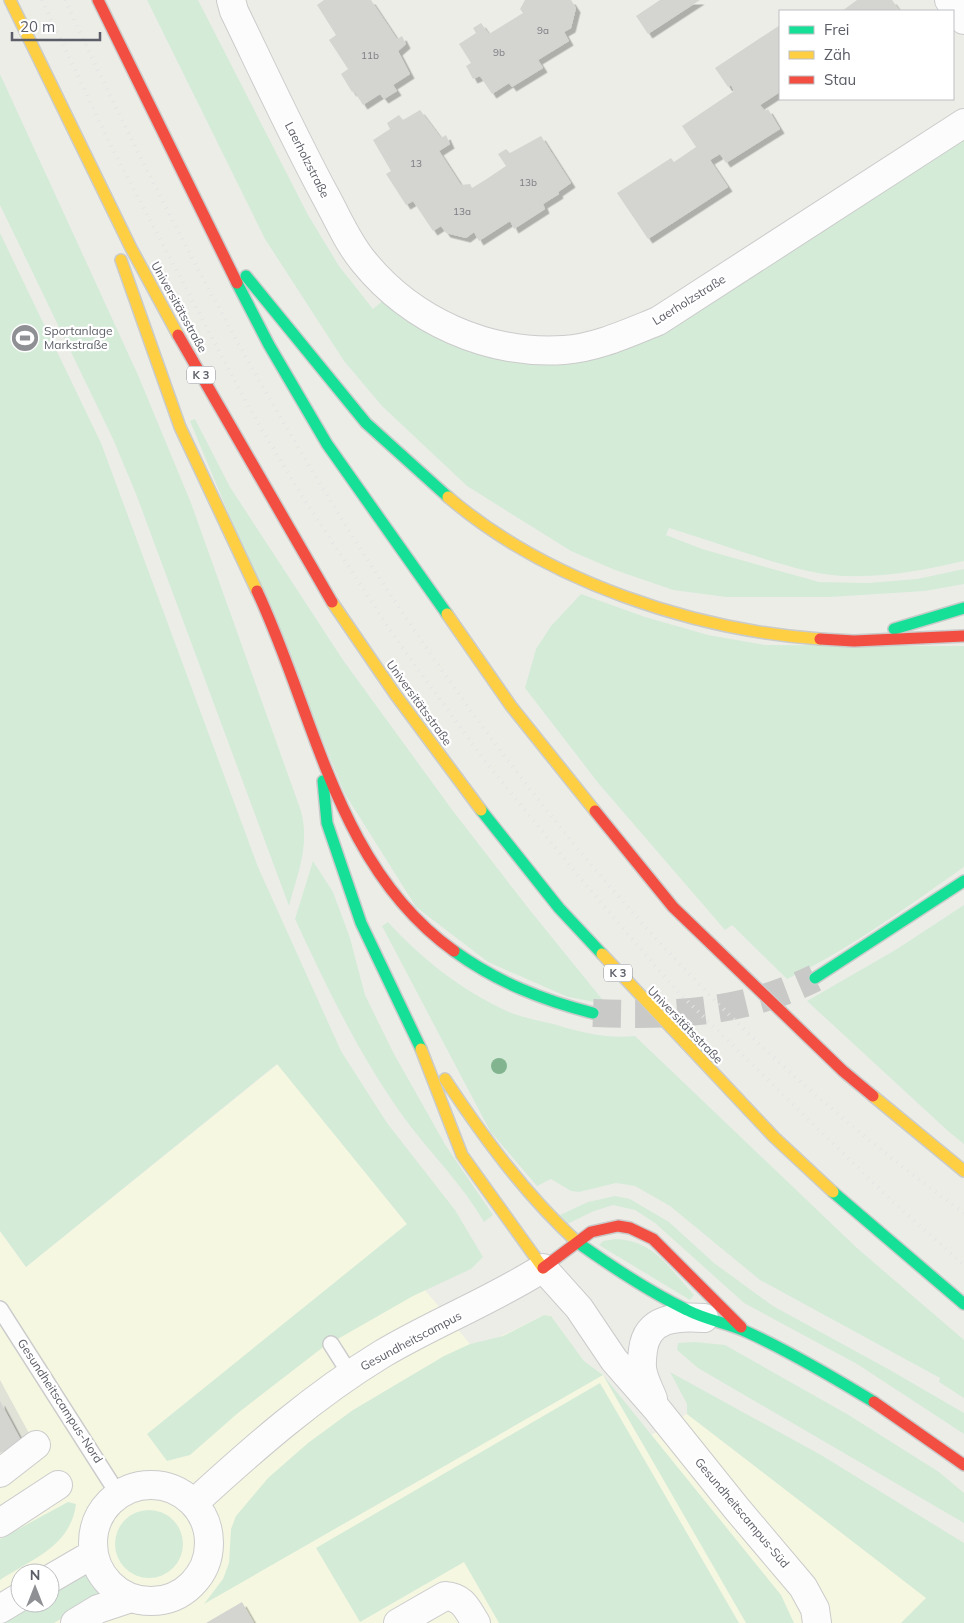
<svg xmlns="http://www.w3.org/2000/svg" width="964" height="1623" viewBox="0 0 964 1623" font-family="Mulish,sans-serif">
  <defs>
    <filter id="shadow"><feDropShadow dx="4.5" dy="4.5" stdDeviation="0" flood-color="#0004"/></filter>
  </defs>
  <rect width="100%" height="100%" fill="#edede8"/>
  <path fill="#f6f7e1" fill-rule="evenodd" d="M278 1064 407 1224 385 1242 470 1344 493 1340 544 1315 551 1316 584 1361 603 1375 641 1441 687 1414 927 1598 949 1623H0V1231L26 1267ZM20 1573H50V1603H20Z"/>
  <path fill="#e0e1d7" d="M0 1380 31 1437 0 1453Z"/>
  <path fill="#d4ebd8" d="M147 0H198L308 215 339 266 373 309 385 299 565 358 964 136V561C917 572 856 583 808 571 762 560 715 542 669 528L666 535 702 549 819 582 868 583 917 579 964 569V584L925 591 830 597H726L673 590 615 570 571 551 467 486 382 406 344 361 265 239Z
    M0 74 138 375 191 503 301 811C310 846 298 872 289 906L136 494 113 439 0 205Z
    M0 233 101 443 258 867 341 1051 387 1123 455 1210 483 1257 471 1269 413 1296 322 1348 238 1413 190 1455 167 1461 147 1434 407 1224 277 1064 26 1267 0 1231Z
    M195 419 230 487 343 660 453 811 529 909 606 1004 568 997 488 962 416 907 345 794 190 421Z
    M581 594 645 617 708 635 765 645 964 646V867C907 907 850 949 787 979L732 925 725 930 599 784 525 688 536 649 551 626Z
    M313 861 333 892 350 938 365 995 394 1054 446 1146 493 1215 484 1222C463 1185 431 1154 405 1119 360 1057 327 988 295 919Z
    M964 905V1144L948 1131 807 1001 897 949Z
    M388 922C422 959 462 991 509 1012 524 1018 541 1021 557 1025 582 1033 609 1039 635 1036L857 1248 964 1340V1398L939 1382 940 1378 760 1280 670 1206 635 1186 616 1183 579 1192 571 1191 551 1179 537 1186 490 1131 382 926Z
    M615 1196 630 1199 669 1222 714 1263 773 1306 890 1370 964 1413V1434L857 1364 744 1303 655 1223 635 1210 613 1205 594 1211 567 1224 560 1215 588 1202Z
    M615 1239C654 1240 669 1268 694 1295L690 1300 599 1245 603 1241Z
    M544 1315 551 1316 584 1361 603 1375 781 1595 794 1623H746L603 1375 204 1604 223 1579 229 1563 231 1529 236 1516 268 1478 308 1443 353 1410 444 1356 470 1344 503 1336Z
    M695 1342 725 1345 847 1414 939 1472 964 1493V1523L698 1368 677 1350 678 1343Z
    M670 1372 821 1455 964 1543V1623H901L926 1598 687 1414V1404Z
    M600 1383 739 1623H499L464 1562 360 1622 316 1548Z
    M68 1502 76 1504C71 1546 32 1559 0 1580V1539Z
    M115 1544a34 34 0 1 1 68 0a34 34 0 1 1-68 0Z
    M84 1569 92 1586 101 1595 54 1623H0V1620L28 1603H50V1590Z"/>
  <path fill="#d4d4d1" filter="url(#shadow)" d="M324 0H371L397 39 402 36 406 44 398 51 410 74 393 85 397 91 384 99 380 94 363 105 354 91 352 92 341 74 348 69 329 40 336 35 317 5Z
    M525 0H571L576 8 571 28 564 32 569 41 538 60 543 68 512 87 509 83 492 94 480 76 473 79 466 66 471 63 459 44 476 33 473 28 481 23 489 34 523 13 520 9Z
    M660 0H700L648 34 636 16Z
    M857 0H892L900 11H842Z
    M780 25V92L760 105 765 111 768 109 780 129 726 163 720 154 710 160 728 187 648 239 617 193 671 158 674 162 696 147 682 126 734 91 731 85 728 87 715 68Z
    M420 110 441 138 446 135 450 144 439 151 461 185 470 184 472 188 485 180 506 166 498 154 506 149 510 153 541 136 571 183 558 192 559 194 543 204 545 209 514 229 510 221 479 241 474 232 466 238 446 233 441 226 433 231 413 201 406 205 386 174 391 171 373 140 390 129 387 123 399 115 403 120Z
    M0 1401 22 1442 0 1453Z
    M242 1602 254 1623H206Z"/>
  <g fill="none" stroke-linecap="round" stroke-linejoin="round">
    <path stroke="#c9c9c8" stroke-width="28" stroke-dasharray="28 14" stroke-linecap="butt" d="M593 1013C673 1016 741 1014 815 978"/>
    <defs>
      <path id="lane" d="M0 1309 118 1494
        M331 1344 350 1374"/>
      <path id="street" d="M231 0 234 11C264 73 293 136 326 197 338 219 348 243 364 262 412 321 488 355 564 350 596 348 628 333 658 321L964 123
        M949 0 964 20
        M653 1399C650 1391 645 1382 643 1373 641 1366 642 1357 643 1350 647 1317 678 1316 704 1318
        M0 1473 36 1445
        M93 1543a58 58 0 1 1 116 0a58 58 0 1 1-116 0Z
        M194 1503C253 1449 313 1396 382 1354 434 1323 491 1301 543 1268L579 1308 614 1360 656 1408 737 1509 803 1587 815 1609 817 1623
        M0 1523 58 1485
        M50 1579 93 1554
        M0 1609 20 1597
        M75 1623 98 1609 131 1598
        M398 1623 445 1596C463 1597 467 1609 476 1623"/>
      <path id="fast" d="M246 276 366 423 448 497
        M237 283 269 345 327 444 447 614
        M894 629 964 608
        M323 781 327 823 361 923 421 1049
        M481 810 559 908 602 954
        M454 951C497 982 542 1000 593 1013
        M815 978 964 881
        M833 1192 964 1304
        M577 1242C612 1267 648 1291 687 1310 706 1320 728 1323 747 1332 791 1352 833 1377 874 1402"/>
      <path id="slow" d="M10 0 131 248 178 335
        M121 260 180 427 257 591
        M448 497C546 581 693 630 820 639
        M332 602 395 694 481 810
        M447 614 511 706 595 811
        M602 954 774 1137 833 1192
        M421 1049 462 1155 543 1268
        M445 1079C484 1138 525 1194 577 1242
        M873 1096 964 1171"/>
      <path id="jam" d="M98 0 237 283
        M178 335 332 602
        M257 591C315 714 336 867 454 951
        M820 639 854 641 964 636
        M595 811 673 907 843 1071 873 1096
        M543 1268 591 1232 618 1226 630 1228 653 1239 741 1327
        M874 1402 964 1465"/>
    </defs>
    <use href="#lane" stroke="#cbcbcb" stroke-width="18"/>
    <use href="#street" stroke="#cbcbcb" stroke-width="30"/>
    <use href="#fast" stroke="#cacbcb" stroke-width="14"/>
    <use href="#slow" stroke="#cacbcb" stroke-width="14"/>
    <use href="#jam" stroke="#cacbcb" stroke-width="14"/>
    <use href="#lane" stroke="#fcfcfc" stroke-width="15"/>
    <use href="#street" stroke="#fcfcfc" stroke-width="28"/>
    <use href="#fast" stroke="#16e098" stroke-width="11"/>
    <use href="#slow" stroke="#ffcf43" stroke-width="11"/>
    <use href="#jam" stroke="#f24e42" stroke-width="11"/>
    <path stroke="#e4e4e4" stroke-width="4" stroke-dasharray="1 6" stroke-linecap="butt" d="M42 0 111 146 248 406 295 485 396 639 485 761 580 878 675 989 892 1201 964 1265
      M65 0C236 370 456 752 752 1037 818 1100 890 1159 964 1213"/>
  </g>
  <circle fill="#83b490" cx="499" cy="1066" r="8"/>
  <defs>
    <symbol id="stadium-disc" viewBox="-11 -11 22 22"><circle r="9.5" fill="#8f9094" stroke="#fff"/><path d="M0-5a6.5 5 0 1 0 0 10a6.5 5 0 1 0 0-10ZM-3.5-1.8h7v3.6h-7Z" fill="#fff"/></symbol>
  </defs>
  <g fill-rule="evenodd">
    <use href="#stadium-disc" x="9" y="322" width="32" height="32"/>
  </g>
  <g text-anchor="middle" stroke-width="4.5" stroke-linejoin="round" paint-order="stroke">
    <g font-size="10" fill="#7b7d82">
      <text x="543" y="34">9a</text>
      <text x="499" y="56">9b</text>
      <text x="370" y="59">11b</text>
      <text x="416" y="167">13</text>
      <text x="528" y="186">13b</text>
      <text x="462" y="215">13a</text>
    </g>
    <g fill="#fff" stroke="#8d8e95" stroke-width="1">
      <rect x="187" y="366.5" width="28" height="17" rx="4"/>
      <rect x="604" y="964.5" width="28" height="17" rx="4"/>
    </g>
    <g font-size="11" font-weight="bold" fill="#5c5e67">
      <text x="201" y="379">K 3</text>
      <text x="618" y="977">K 3</text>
    </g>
    <g font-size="12" fill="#5c5e67" stroke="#fff">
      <text transform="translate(307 160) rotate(63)" y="4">Laerholzstraße</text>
      <text transform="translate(689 300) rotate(-32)" y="4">Laerholzstraße</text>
      <text transform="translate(179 307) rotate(61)" y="4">Universitätsstraße</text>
      <text transform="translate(419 703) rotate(54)" y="4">Universitätsstraße</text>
      <text transform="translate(685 1025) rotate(46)" y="4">Universitätsstraße</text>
      <text transform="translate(411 1341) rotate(-28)" y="4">Gesundheitscampus</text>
      <text transform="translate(60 1401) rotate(57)" y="4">Gesundheitscampus-Nord</text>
      <text transform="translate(742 1513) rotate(50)" y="4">Gesundheitscampus-Süd</text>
    </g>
    <g font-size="12" fill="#5c5e67" stroke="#fff" text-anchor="start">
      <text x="44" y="335">Sportanlage<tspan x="44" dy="14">Markstraße</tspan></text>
    </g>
  </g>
  <rect x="779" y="10" width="175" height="90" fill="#ffffff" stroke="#bebfc2"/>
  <rect x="789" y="26" width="25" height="8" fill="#16e098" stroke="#bebfc2"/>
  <text x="824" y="35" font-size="15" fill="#5c5e67">Frei</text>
  <rect x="789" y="51" width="25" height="8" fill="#ffcf43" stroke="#bebfc2"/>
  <text x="824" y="60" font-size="15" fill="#5c5e67">Zäh</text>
  <rect x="789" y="76" width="25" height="8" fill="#f24e42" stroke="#bebfc2"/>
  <text x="824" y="85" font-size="15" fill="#5c5e67">Stau</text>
  <g transform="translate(35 1588)"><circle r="24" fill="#ffffff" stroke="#bebfc2"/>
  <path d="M0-4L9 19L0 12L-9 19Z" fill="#8f9094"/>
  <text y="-8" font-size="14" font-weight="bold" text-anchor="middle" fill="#5c5e67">N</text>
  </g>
  <path d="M12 32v8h88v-8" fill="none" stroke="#5c5e67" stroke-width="2.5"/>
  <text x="20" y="32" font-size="15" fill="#5c5e67" stroke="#ffffff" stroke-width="4" paint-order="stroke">20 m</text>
</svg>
